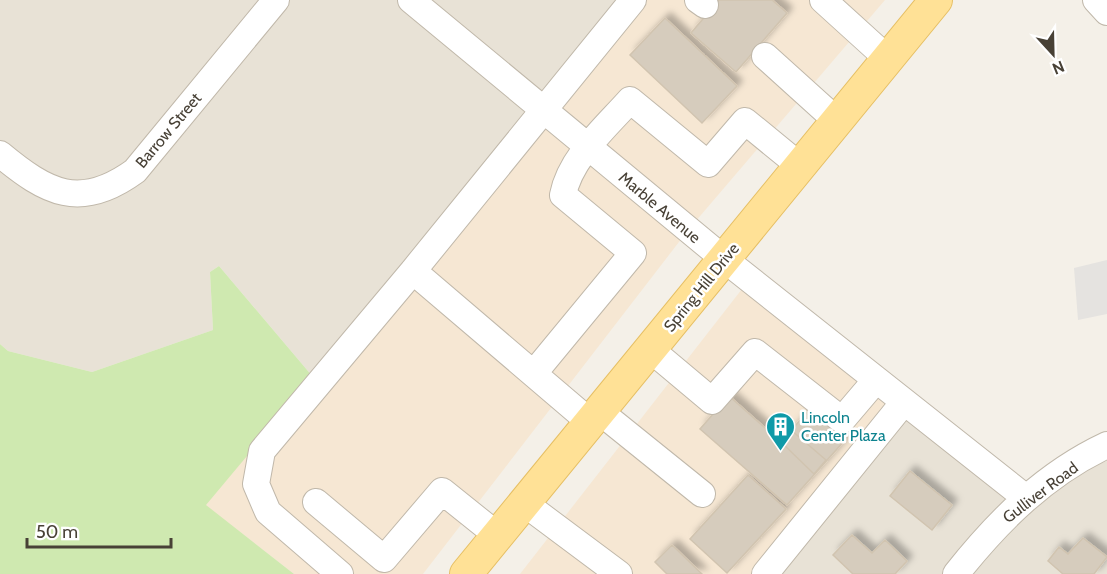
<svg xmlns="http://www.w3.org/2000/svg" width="1107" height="574" viewBox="0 0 1107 574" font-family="Cabin,sans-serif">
  <defs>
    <filter id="shadow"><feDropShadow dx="5.5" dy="-5.5" stdDeviation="3" flood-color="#0004"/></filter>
  </defs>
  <rect width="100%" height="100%" fill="#f4f0e8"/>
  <path fill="#e8e2d6" d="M0 0H618L313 377 219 266 210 272 213 330 92 372 8 351 0 344Z
    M905 415 1018 493 1107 461V574H770Z"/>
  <path fill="#f6e7d3" d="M618 0H885L689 229 423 574H294L205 505 313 377Z
    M749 280 897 409 770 574H520Z"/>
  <path fill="#cfe9b0" d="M219 266 313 377 206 505 294 574H0V344L8 351 92 372 213 330 210 272Z"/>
  <path fill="#e5e3e0" d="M1107 260V314L1078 320 1074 268Z"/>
  <path fill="#d6ccbd" stroke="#d1c4b0" stroke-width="1.5" filter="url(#shadow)" d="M719 0H772L787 13 736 72 691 33Z
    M665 18 737 86 702 123 630 55Z
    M729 396 781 442 810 409 845 440 787 505 700 429Z
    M791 430 826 460 814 474 781 442Z
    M910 471 952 505 932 530 890 496Z
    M748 475 786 509 727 573 690 539Z
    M852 535 872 553 885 540 907 561 895 574H853L833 555Z
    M1083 538 1107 557 1094 574H1063L1048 561 1059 547 1068 554Z
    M672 545 702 574H667L655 562Z"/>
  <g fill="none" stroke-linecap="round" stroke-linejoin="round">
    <defs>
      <path id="minor" d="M411 0 724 259 1026 498
        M698 0 705 5
        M823 0 888 59
        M1096 0 1107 12
        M765 56 837 121
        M0 154C47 193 80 211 135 171L276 0
        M413 271 590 422
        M650 349 712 401 755 352 842 420 876 380
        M534 373 633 253 563 195C570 158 606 127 630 100L708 164 745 121 800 166
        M599 411 702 494
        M316 502 384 559 442 491 497 535
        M524 503 619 574
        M340 574 268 512 256 484 262 451 413 271 633 0
        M765 574 904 402
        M956 574C998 521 1045 474 1107 445"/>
      <path id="major" d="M466 574 936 0"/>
    </defs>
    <use href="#minor" stroke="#c0b8aa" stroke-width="28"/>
    <use href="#major" stroke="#e6bf64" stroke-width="34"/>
    <use href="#minor" stroke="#fff" stroke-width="26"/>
    <use href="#major" stroke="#ffe196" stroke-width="32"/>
  </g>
  <defs>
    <symbol id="building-pin" viewBox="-11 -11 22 30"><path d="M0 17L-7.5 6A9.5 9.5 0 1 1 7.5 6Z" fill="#0f9aa8" stroke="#fff"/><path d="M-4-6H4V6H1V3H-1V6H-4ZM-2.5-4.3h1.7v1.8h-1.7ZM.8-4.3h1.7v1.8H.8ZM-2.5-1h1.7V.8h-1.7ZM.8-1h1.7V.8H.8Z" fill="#fff"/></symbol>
  </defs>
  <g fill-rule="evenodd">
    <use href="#building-pin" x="764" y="410" width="33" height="45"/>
  </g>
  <g text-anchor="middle" stroke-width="5" stroke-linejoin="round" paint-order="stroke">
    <g font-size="16" fill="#484136" stroke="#fff">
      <text transform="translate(168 130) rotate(-50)" y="6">Barrow Street</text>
      <text transform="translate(660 207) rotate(40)" y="6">Marble Avenue</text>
      <text transform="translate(701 287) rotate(-51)" y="6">Spring Hill Drive</text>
      <text transform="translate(1040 492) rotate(-37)" y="6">Gulliver Road</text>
    </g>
    <g font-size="16" fill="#0d838f" stroke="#fff" text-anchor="start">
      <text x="801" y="423">Lincoln<tspan x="801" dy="18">Center Plaza</tspan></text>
    </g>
  </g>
  <g transform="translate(1053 54) rotate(158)" stroke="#ffffff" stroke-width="4.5" paint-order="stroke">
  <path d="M0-4.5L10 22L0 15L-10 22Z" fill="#484136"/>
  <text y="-9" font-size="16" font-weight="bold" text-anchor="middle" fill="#484136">N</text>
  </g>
  <path d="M27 538v9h144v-9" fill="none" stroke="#484136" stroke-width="3"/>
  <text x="36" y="538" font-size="18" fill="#484136" stroke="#ffffff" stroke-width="4.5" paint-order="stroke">50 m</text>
</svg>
